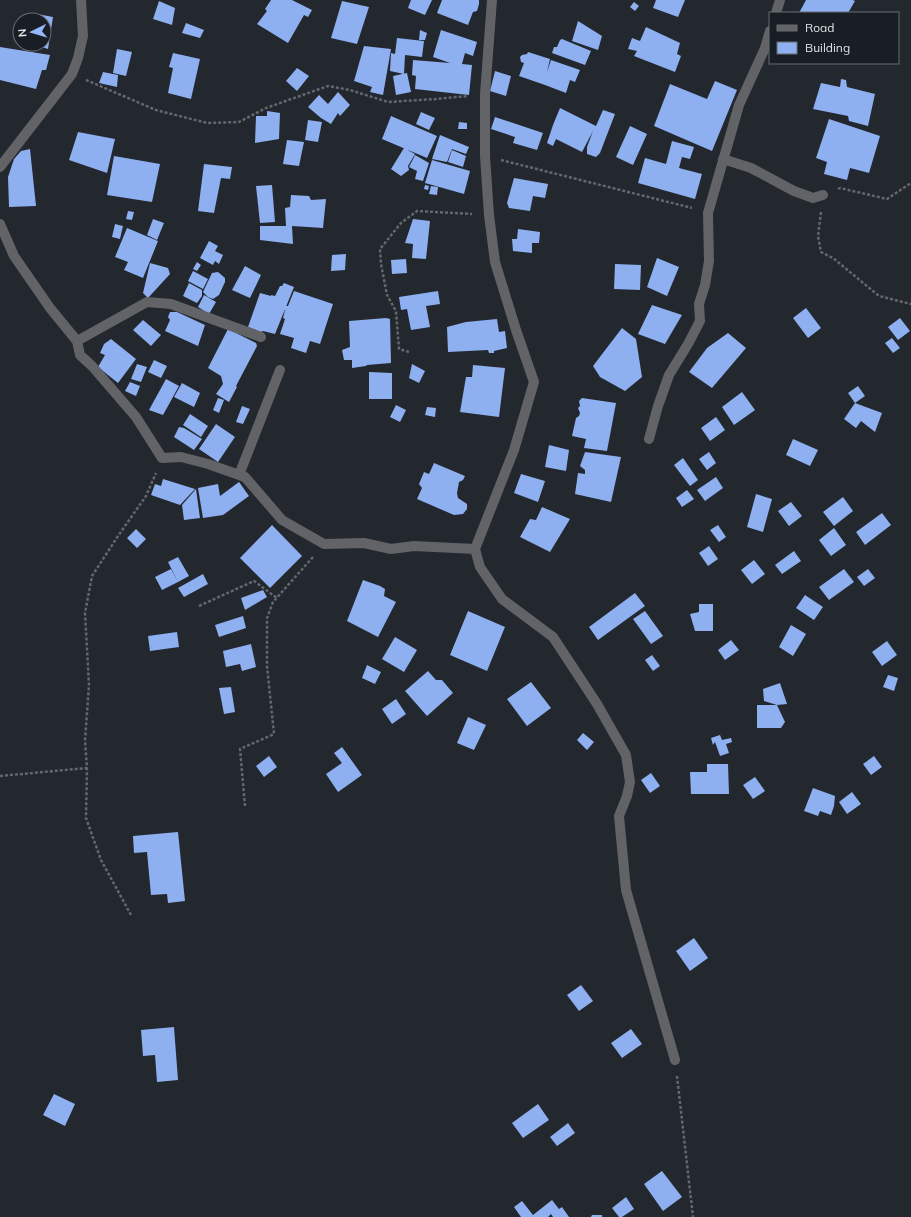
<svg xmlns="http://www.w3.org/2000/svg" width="911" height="1217" viewBox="0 0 911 1217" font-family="Mulish,sans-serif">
  <rect width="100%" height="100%" fill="#23272e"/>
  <path fill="#8eb0f1" d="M271 0H292L312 10 308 17 304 15 288 43 257 24 267 11 265 9Z
    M411 0H432L425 15 408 8Z
    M442 0H479V4L477 11 473 12 468 25 437 13Z
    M656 0H685L678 17 653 8Z
    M806 0H853L855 1 848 13H799Z
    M159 1 175 8 172 25 153 19Z
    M342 1 369 7 357 44 331 38Z
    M634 2 639 6 635 11 630 7Z
    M37 14 53 17 48 49 32 44H44V20H36Z
    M578 21 602 36 598 50 572 41Z
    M186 23 204 30 200 38 182 33Z
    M646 27 680 43 677 54 681 56 675 72 634 56 637 51 628 49 632 38 640 41Z
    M420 30 427 33 425 40H419Z
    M441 30 477 42 473 56 465 53 462 64 472 65 469 95 415 89 416 76 412 75 413 60 450 63 433 57Z
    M397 38 424 41 422 57 405 55 404 74 390 71 391 53 395 54Z
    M562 39 591 51 585 65 552 53 554 47H557L560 40Z
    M364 46 391 49 383 95 370 92 372 87 354 81Z
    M0 47 50 55 46 70H42L36 89 0 80Z
    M117 49 132 52 126 76 113 73Z
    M528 52 550 59 547 72 551 60 580 70 575 82 570 80 566 93 545 85 549 73 545 85 519 76 524 63 521 62 520 57 522 55 527 54Z
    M173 53 200 59 191 99 168 93 173 68 169 67Z
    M297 68 309 76 297 91 286 81Z
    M495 71 511 76 506 96 490 91Z
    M103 72 118 75 117 87 99 83Z
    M407 73 411 92 396 95 393 76Z
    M841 79 846 80 847 87 875 94 868 126 849 121 848 116 813 109 821 83 840 87Z
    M715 81 737 90 712 151 654 126 670 84 707 99Z
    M338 92 350 105 340 116 338 113 331 124 321 118 308 107 319 95 328 104Z
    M560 108 596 126 603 110 615 114 600 153 596 157 587 154V147L593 131 582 152 556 139 553 146 547 143 553 125Z
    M267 111 280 113 279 139 255 143 256 116H267Z
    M421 112 435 118 429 130 416 124Z
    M391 116 437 136 427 158 382 139Z
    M495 117 543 133 537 150 513 143 515 137 491 129Z
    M829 119 880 136 869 173 850 168 847 180 824 174 827 162 816 158Z
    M308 120 322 122 318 142 305 140Z
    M459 122 467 123V129H458Z
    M630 126 647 134 633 165 616 157Z
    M78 132 115 139 107 173 69 160Z
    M440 135 469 147 466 154 452 149 447 162 432 159Z
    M287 140 304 142 299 166 283 164Z
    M672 141 694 147 690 159 682 157 679 168 702 174 695 199 638 183 645 158 666 164Z
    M404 148 415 154 408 166 409 170 401 176 391 169Z
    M30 149 36 206 9 207 8 177 14 159 21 151Z
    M452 150 466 156 463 167 448 162Z
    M415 155 429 163 423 181 415 179 417 171 409 167Z
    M114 156 160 164 152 202 107 195Z
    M432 160 470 171 464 194 450 190 454 174 450 190 425 183Z
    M204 164 232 167 230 179 221 178 214 213 198 211Z
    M514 178 548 184 545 198 533 196 530 211 509 208 507 203Z
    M272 185 275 222 260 223 256 186Z
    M425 185 429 186 428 190 424 189Z
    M431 186 438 187 437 195 429 194Z
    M291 195 309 196 311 200 326 199 323 228 292 226 293 244 260 240V226H286L285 208 290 207Z
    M128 211 134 212 132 220 126 219Z
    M153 219 164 223 157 240 147 235Z
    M413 219 430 221 426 259 412 258 413 244 405 243Z
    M115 224 123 226 120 239 112 237Z
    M127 228 158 241 143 278 124 270 128 262 115 257Z
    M518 229 540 232 539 243H532V253L513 251 512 239H517Z
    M209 241 218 246 215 251 223 255 219 264 215 261 213 265 200 258Z
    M346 254 345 270 331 271 332 255Z
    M657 258 679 267 667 296 647 287Z
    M406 259 407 273 392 274 391 260Z
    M197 262 201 265 197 271 193 269Z
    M150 263 168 268 170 274 148 298 143 293Z
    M615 264 641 265 640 290 614 289Z
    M245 266 261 275 250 298 232 290Z
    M193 271 208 279 203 289 188 281Z
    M218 272 225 278V282L219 295 213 299 208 297 203 292 212 273Z
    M189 283 202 290V296L197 303 183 296Z
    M284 283 294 287 275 334 263 331 261 332 248 327 260 293 271 296V295L275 296 280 286H282Z
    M294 291 333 304 320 344 310 341 306 353 291 348 294 338 280 334 285 319 283 318 286 306H288Z
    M438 291 440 304 426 306 430 327 411 330 407 309 401 310 399 297Z
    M204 295 216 302 209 314 198 307Z
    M652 305 682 315 665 344 638 334Z
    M806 308 821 328 808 338 793 318Z
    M170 312H177L205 325 198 346 165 331 170 320 168 317Z
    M386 318 390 319 391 363 367 365 366 366 352 368V360H344L342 350 350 347 349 321Z
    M900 318 910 331 898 340 888 327Z
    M497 319 499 332 505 331 507 348 494 351V353H489L488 350 448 352 447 327 466 322Z
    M143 320 161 335 151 346 133 330Z
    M622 328 636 339 642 377 625 391 600 377 593 366Z
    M228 329 256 343 257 346 236 386 237 387 229 402 216 394 223 384 221 376 208 368Z
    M728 333 746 348 712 388 689 372 707 348Z
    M892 338 900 348 893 353 885 343Z
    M111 339 136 359 118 383 98 367 105 355 100 353 104 344Z
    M154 360 167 366 161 378 148 372Z
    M137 364 147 367 141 382 131 379Z
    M412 364 425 371 419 383 409 378Z
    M473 365 505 368 499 417 460 412 466 377H472Z
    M369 372 392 373V399H369Z
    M166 379 179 386 163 415 149 410Z
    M130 382 140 386 136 396 125 391Z
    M182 383 200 393 194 407 174 397Z
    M858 386 865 396 855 403 848 393Z
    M742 392 755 410 734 425 722 407Z
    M218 398 224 400 219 413 213 410Z
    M582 398 616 403 607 451 584 448 586 439 572 436 576 418 579 416 580 413 578 408 580 406 579 401Z
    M855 403 882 413 875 432 861 421 856 428 844 419Z
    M396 405 406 410 400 422 390 417Z
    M242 406 250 409 243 424 236 422Z
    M427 407 436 408 435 417 425 415Z
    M190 414 208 426 201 437 183 425Z
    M716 417 725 430 710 441 701 428Z
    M216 424 235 437 218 462 199 449Z
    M179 427 184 428 202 439 194 450 174 437Z
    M793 439 818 450 810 466 786 455Z
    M549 445 569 450 566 471 545 467Z
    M585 452 621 457 611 502 575 494 578 473 585 474V470L580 466Z
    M709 452 716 463 707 470 699 459Z
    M683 458 698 480 690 486 674 465Z
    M434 463 465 476 463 480 459 482 457 493 458 498 467 504V509L463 514 454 515 417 499 422 488 419 484 424 472 429 474Z
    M521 474 545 481 538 502 514 493Z
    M716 477 723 488 705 501 697 490Z
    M163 479 195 489 180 505 151 495 155 484 161 486Z
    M239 482 249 496 223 515 203 518 198 488 218 484 220 496Z
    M196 489 200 518 184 520 182 505Z
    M687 490 694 499 682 507 676 498Z
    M756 494 772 499 763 532 747 527Z
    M843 497 853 511 834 526 823 512Z
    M791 502 802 516 789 526 778 511Z
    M542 507 570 519 550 552 520 537 530 519 536 520Z
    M882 513 891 525 865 545 856 532Z
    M272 525 302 556 270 588 240 558Z
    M718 525 726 537 719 542 710 530Z
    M834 528 846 545 831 556 819 540Z
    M136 529 146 539 137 548 127 538Z
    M709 546 718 559 708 566 699 553Z
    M794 551 801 561 782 574 775 565Z
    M178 557 189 576 178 582 168 562Z
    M754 560 765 574 752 584 741 570Z
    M171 569 178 582 162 590 155 577Z
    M844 569 854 582 829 600 819 587Z
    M868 569 875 578 864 586 857 577Z
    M203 574 208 584 184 597 178 588Z
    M363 580 380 586 385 589 384 596 396 602 378 637 347 621Z
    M263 590 267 597 245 610 241 598Z
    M635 593 645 606 598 640 589 627Z
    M805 595 823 607 814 620 796 608Z
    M699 604H713V631H695L690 614 699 612Z
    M468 611 505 627 487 671 450 655Z
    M645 611 663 636 651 644 633 619Z
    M243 616 246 628 219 637 215 625Z
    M791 625 806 634 793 656 779 647Z
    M177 632 179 647 150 651 148 636Z
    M395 637 417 650 404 672 382 659Z
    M731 640 739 650 725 660 718 650Z
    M887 641 897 655 882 666 872 652Z
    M251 644 256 667 242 671 240 664 226 667 223 651Z
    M652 655 660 666 653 671 645 660Z
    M367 665 381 672 375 684 362 678Z
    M428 671 436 680H442L453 693 427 716 405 691Z
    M888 675 898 678 894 691 883 687Z
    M531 682 551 708 527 726 507 699Z
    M780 683 787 704 777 705 764 701 763 689Z
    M231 687 235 712 224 714 219 688Z
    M396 699 406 714 392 724 382 709Z
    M757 705H777L785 722 781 728H757Z
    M468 717 486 725 474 750 457 743Z
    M583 733 594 742 587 750 577 740Z
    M720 735 722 740 731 738 732 742 726 744 729 753 720 756 715 742 713 745 711 738Z
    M342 747 362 775 338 792 326 774 342 763 334 753Z
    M269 756 277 767 264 777 256 766Z
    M874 756 882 767 871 775 863 764Z
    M707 764H728L729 794H691L690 772H707Z
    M651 773 660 786 650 793 641 780Z
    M755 777 765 791 753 799 743 785Z
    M813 788 835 796 834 806 831 815 820 811 818 816 804 811Z
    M852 792 861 804 847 814 839 802Z
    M178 832 185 901 168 903 167 894 151 895 147 852 134 853 133 836Z
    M694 938 708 958 690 971 676 951Z
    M581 985 593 1001 579 1011 567 995Z
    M174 1027 178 1080 157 1082 155 1055 143 1056 141 1030Z
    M631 1029 642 1044 622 1058 611 1043Z
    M54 1094 75 1104 65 1126 43 1115Z
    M538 1104 549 1120 523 1138 512 1123Z
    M568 1123 575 1133 557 1146 550 1137Z
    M662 1171 682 1197 663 1211 644 1184Z
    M626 1197 634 1209 622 1217H619L612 1208Z
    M552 1200 559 1209 562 1207 569 1217H553L551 1214 548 1217H521L514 1207 522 1201 533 1215Z
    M592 1215H602V1217H591Z"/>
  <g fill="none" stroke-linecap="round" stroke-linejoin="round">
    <path stroke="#64676e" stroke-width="2.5" stroke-dasharray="3 2" stroke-linecap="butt" d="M86 80 156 110 207 123 239 122 266 108 328 86 350 90 388 102 436 99 468 96
      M501 160 692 208
      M838 189 840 188 887 199 911 183
      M821 212 818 236 821 252 833 258 879 296 911 304
      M409 352 399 349 396 311 387 295 381 264 380 249 401 223 417 211 472 214
      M199 606 254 581 277 598
      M0 776 87 768
      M245 806 240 749 274 734 267 666V618L273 602 313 557
      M131 915 101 860 86 818 87 768 85 741 89 685 85 613 92 576 118 536 146 496 156 473
      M677 1076 693 1217"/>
    <path stroke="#616366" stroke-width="10" d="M492 0 485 94V156L489 215 495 262 516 330 534 382 514 450 475 549 480 567 502 599 553 637 597 704 626 755 630 782 627 796 619 816 626 890 675 1060
      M776 13 780 0
      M723 159 751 168 794 191 813 198 823 195
      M0 167 72 74 78 58 83 36 81 0
      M0 224 14 256 50 308 77 341 80 355 92 366 136 417 162 458 181 457 208 464 245 477 282 520 324 544 364 543 391 549 414 546 475 549
      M77 341 147 302 171 304 261 337
      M649 439 658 406 669 375 688 344 700 321 699 304 705 285 709 261 708 213 739 105 765 48 770 31
      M239 475 280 370"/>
  </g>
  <rect x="769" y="12" width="130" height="52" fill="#191d24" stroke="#696c72"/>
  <rect x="777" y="25" width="20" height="6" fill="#616366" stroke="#696c72"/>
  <text x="805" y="32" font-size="12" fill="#e0e2e7">Road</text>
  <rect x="777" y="42" width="20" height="12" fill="#8eb0f1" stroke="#696c72"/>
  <text x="805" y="52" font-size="12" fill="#e0e2e7">Building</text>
  <g transform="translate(32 32) rotate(265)"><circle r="19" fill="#191d24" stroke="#696c72"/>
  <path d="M0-3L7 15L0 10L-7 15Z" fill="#93b7fd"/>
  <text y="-6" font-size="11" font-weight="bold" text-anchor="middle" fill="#e0e2e7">N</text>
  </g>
</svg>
